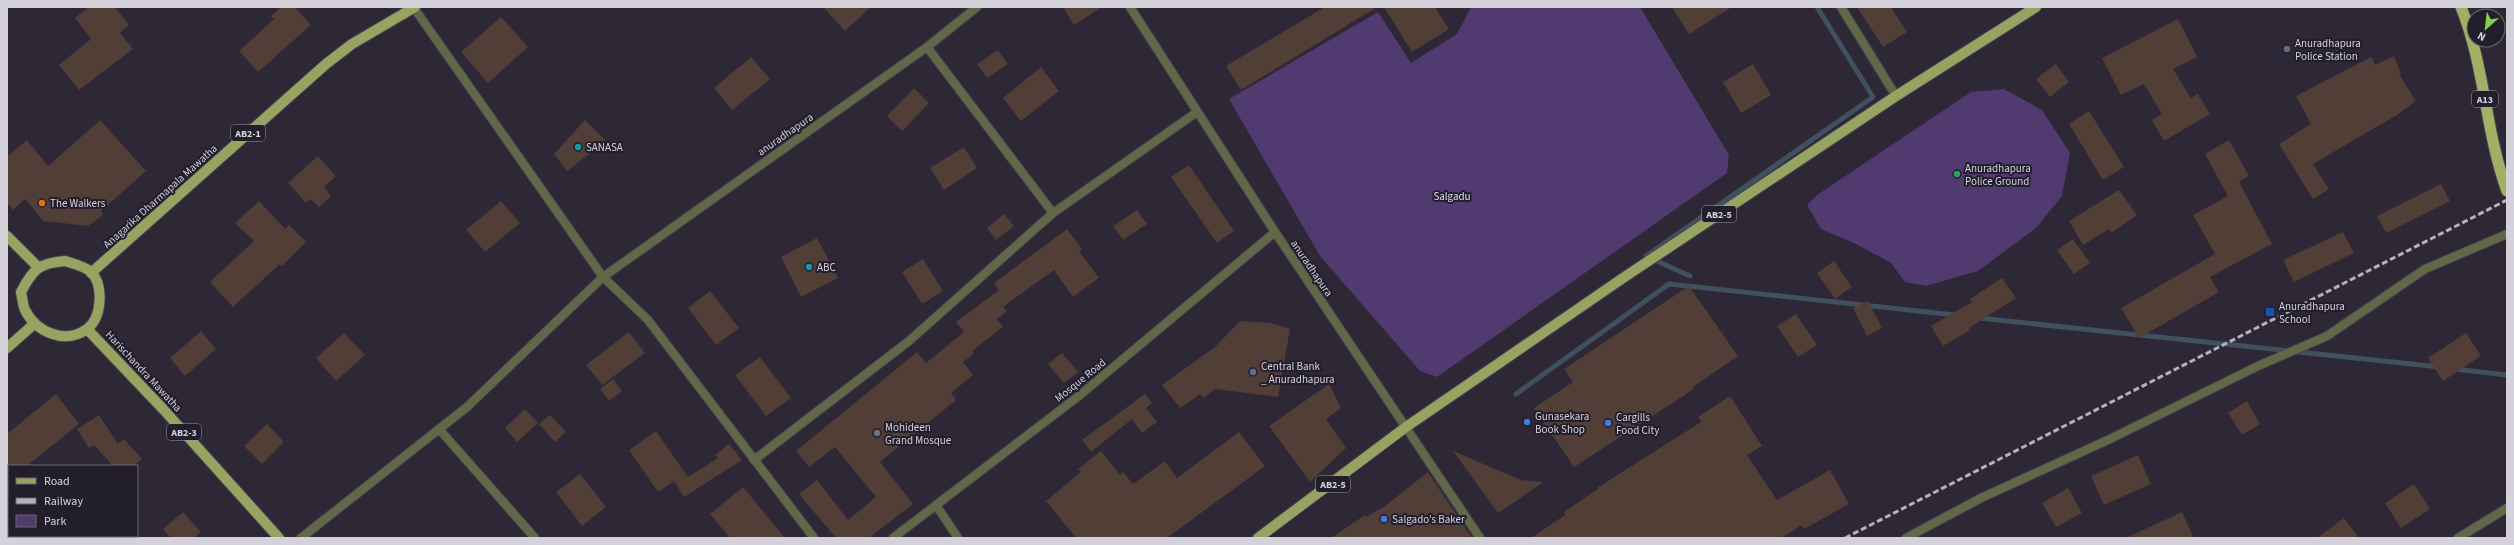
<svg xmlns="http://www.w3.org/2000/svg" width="2514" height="545" viewBox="0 0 2514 545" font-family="'Source Sans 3',sans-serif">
  <rect width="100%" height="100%" fill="#2d2736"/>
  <path fill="#503a6f" d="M1474 7H1640L1729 155 1727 173 1437 377 1420 371 1320 256 1229 99 1378 12 1411 63 1457 34 1470 9Z
    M2004 89 2042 110 2070 153 2062 196 2036 228 1978 271 1926 286 1905 282 1891 263 1856 244 1821 229 1807 205 1817 195 1971 92Z"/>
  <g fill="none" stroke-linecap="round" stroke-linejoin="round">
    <path stroke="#40505c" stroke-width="5" d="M1690 276 1646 256 1873 97 1817 7
      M1979 318 2440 367
      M2454 369 2507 375
      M1516 394 1669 284 1955 315"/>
  </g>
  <path fill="#503e37" d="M89 7H115L129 25 120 33 133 49 79 90 59 65 91 39 75 18Z
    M281 7H295L311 25 258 72 239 51 274 19 271 16Z
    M823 7H871L845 31Z
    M1063 7H1102L1074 25Z
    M1325 7H1377L1241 90 1226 66Z
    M1384 7H1435L1449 29 1412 52Z
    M1672 7H1732L1689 34Z
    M1857 7H1891L1907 32 1883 47Z
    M501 17 528 47 488 83 461 52Z
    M2178 19 2197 57 2173 69 2191 98 2198 94 2210 114 2164 141 2152 120 2162 114 2144 84 2121 95 2102 58Z
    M998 50 1008 64 987 78 977 64Z
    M2394 56 2401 73 2399 74 2416 101 2397 115 2313 164 2329 189 2313 199 2279 144 2311 124 2296 96 2371 57 2375 65Z
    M751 57 770 79 732 110 714 88Z
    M1753 64 1771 95 1741 113 1723 82Z
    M2056 64 2069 82 2050 97 2036 79Z
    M1041 67 1059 91 1021 121 1003 98Z
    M914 88 929 103 902 131 887 116Z
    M2089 111 2124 167 2103 180 2069 124Z
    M100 120 146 171 101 211 103 215 88 226 43 221 25 199 13 210 7 203V157L27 140 48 166Z
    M585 120 606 141 567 171 554 154Z
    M2229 140 2249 176 2239 182 2272 244 2210 277 2219 292 2139 338 2121 308 2215 254 2193 215 2228 196 2205 154Z
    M964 147 977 168 944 190 930 168Z
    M318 156 336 176 324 187 331 196 319 207 311 199 306 203 288 183Z
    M1189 165 1234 231 1217 243 1171 177Z
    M2441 184 2450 201 2386 233 2377 216Z
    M2119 190 2137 215 2111 233 2109 229 2083 245 2069 221Z
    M259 201 285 229 289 225 306 242 282 266 280 264 233 307 210 282 254 241 235 223Z
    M501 201 520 223 485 252 466 230Z
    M1137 210 1147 224 1123 240 1113 226Z
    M1004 214 1014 226 996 240 987 228Z
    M1067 229 1082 249 1079 251 1099 278 1073 297 1054 270 1003 307 1007 311 997 319 1003 327 972 351 974 354 963 362 973 375 951 393 956 400 880 462 913 504 869 538H836L799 494 817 480 848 520 876 497 835 447 809 467 796 451 917 352 926 363 964 332 956 322 999 290 994 283Z
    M2343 232 2354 253 2294 282 2283 260Z
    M817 238 838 278 801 297 781 257Z
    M2073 239 2090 263 2074 274 2057 250Z
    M923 259 943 291 922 304 902 272Z
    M1834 261 1852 287 1835 299 1817 273Z
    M2002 278 2016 298 1969 328 1970 330 1943 346 1931 326 1972 302 1970 299Z
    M1689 286 1738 356 1693 387 1694 389 1574 467 1534 408 1573 382 1564 369Z
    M710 291 739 328 716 345 688 308Z
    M1868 301 1882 328 1867 336 1853 308Z
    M1796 314 1817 345 1798 357 1777 326Z
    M1240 321 1271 323 1290 329 1278 397 1215 389 1203 398 1200 394 1180 408 1162 385 1215 347Z
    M201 331 216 349 185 376 170 358Z
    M629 332 645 353 602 385 586 365Z
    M344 333 365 355 336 381 316 358Z
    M2466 333 2481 356 2443 381 2428 358Z
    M1062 353 1078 372 1064 383 1048 364Z
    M760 357 791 398 766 416 735 375Z
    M613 379 622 391 609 401 600 389Z
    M1329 384 1341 408 1326 419 1346 448 1310 482 1269 426Z
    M56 394 79 424 27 466H7V434Z
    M1145 394 1152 403 1146 408 1157 422 1142 433 1132 419 1091 452 1082 440Z
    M1730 396 1762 446 1747 455 1777 500 1830 470 1849 504 1804 529 1802 525 1781 538H1531L1565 515 1564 512 1598 489 1597 488 1701 422 1698 417Z
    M2247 401 2260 424 2242 435 2228 413Z
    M525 409 538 423 517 442 505 428Z
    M99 415 118 444 124 439 142 459 134 466H113L94 445 89 448 77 429Z
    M550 415 566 432 555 442 539 424Z
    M267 424 284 442 262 464 244 446Z
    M656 431 688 477 718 458 715 455 729 444 742 460 684 497 674 481 658 492 629 450Z
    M1239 432 1265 466 1167 538H1076L1046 501 1081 472 1078 469 1101 451 1120 475 1123 472 1133 484 1165 461 1177 478Z
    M1453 451 1521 480 1544 482 1498 513Z
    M2138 455 2151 484 2104 505 2091 476Z
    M1428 472 1472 538H1331L1365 515 1366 517 1385 506Z
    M580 474 606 507 582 526 556 492Z
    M2414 484 2430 509 2401 528 2385 503Z
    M743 487 785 538H730L710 514Z
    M2068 488 2082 513 2056 527 2042 503Z
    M183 512 201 532 194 538H171L163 529Z
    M2182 512 2194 538H2126Z
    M2344 518 2359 538H2317Z"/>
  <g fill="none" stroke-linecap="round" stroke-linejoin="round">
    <defs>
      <path id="minor" d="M1130 7 1275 232 1480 538
        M1841 7 1896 96
        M414 8 603 277 927 47 977 7
        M927 47 1053 213
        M439 429 535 538
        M754 460 909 341 1053 213 1197 112
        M936 505 958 538
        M301 538 467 407 603 277 648 320 814 538
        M893 538 1080 395 1275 232
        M1906 538 1981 498 2110 439 2258 366 2327 336 2425 269 2507 234
        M2458 538 2507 508"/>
      <path id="primary" d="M7 236 38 267
        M65 261C74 264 84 266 91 272 104 285 102 318 87 329 65 345 36 332 25 310 23 305 22 297 21 292 33 269 39 263 65 261Z
        M91 273 326 64 352 44 415 7
        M87 329 163 409 279 538
        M7 348 34 324
        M1258 538 1406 427 1623 278 1896 96 2036 7"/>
      <path id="trunk" d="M2461 7C2485 66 2485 131 2507 191"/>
    </defs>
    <use href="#minor" stroke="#484250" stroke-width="10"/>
    <use href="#primary" stroke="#484250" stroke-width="12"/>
    <use href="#trunk" stroke="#484250" stroke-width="13"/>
    <use href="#minor" stroke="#616848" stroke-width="8"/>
    <use href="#primary" stroke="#97a461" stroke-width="10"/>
    <use href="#trunk" stroke="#a2b066" stroke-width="11"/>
    <path stroke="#b5b1bc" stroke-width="3" stroke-dasharray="6 3" stroke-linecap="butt" d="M1845 538 2507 200"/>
  </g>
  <g fill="#5c6f8a" stroke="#231e2c" stroke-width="1.5">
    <circle cx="2287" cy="49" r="4"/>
    <circle cx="1253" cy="372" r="4"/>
  </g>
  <g fill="#0f9aa8" stroke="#231e2c" stroke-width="1.5">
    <circle cx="578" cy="147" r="4"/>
    <circle cx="809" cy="267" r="4"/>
  </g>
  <circle fill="#2e9e5b" stroke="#231e2c" stroke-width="1.5" cx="1957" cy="174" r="4"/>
  <circle fill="#e8710a" stroke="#231e2c" stroke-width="1.5" cx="42" cy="203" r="4"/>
  <rect fill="#1a4fb4" stroke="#231e2c" stroke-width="1.5" x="2265" y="307" width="10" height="10" rx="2"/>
  <g fill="#3f7fe0" stroke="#231e2c" stroke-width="1.5">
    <circle cx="1527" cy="422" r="4"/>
    <circle cx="1608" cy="423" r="4"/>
    <circle cx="1384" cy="519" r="4"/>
  </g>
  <circle fill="#6b7280" stroke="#231e2c" stroke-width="1.5" cx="877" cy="433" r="4"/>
  <g text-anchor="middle" stroke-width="4" stroke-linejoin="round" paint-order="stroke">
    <g fill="#231e2c" stroke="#9f9ba6" stroke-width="1">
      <rect x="2472" y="91" width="26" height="16" rx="3"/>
      <rect x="231" y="125" width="34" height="16" rx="3"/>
      <rect x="1702" y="206" width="34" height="16" rx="3"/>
      <rect x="167" y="424" width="34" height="16" rx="3"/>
      <rect x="1316" y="476" width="34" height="16" rx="3"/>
    </g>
    <g font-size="10" font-weight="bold" fill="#d4d1db">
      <text x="2485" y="103">A13</text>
      <text x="248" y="137">AB2-1</text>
      <text x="1719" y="218">AB2-5</text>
      <text x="184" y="436">AB2-3</text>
      <text x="1333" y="488">AB2-5</text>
    </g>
    <g font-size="11" fill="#d4d1db" stroke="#231e2c" text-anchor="start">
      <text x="2295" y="47">Anuradhapura<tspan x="2295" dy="13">Police Station</tspan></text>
      <text x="586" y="151">SANASA</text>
      <text x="1965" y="172">Anuradhapura<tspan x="1965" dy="13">Police Ground</tspan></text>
      <text x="50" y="207">The Walkers</text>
      <text x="817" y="271">ABC</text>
      <text x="2279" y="310">Anuradhapura<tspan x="2279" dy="13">School</tspan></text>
      <text x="1261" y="370">Central Bank<tspan x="1261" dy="13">_ Anuradhapura</tspan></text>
      <text x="1535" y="420">Gunasekara<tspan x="1535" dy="13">Book Shop</tspan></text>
      <text x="1616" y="421">Cargills<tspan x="1616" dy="13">Food City</tspan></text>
      <text x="885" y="431">Mohideen<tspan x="885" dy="13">Grand Mosque</tspan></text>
      <text x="1392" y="523">Salgado's Baker</text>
    </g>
    <g font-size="11" fill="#d4d1db" stroke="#231e2c">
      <text transform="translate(785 134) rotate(-35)" y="4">anuradhapura</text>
      <text transform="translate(160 196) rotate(-42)" y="4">Anagarika Dharmapala Mawatha</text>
      <text transform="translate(1312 268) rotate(56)" y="4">anuradhapura</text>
      <text transform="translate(144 371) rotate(47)" y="4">Harischandra Mawatha</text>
      <text transform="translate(1080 380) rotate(-39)" y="4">Mosque Road</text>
    </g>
    <g font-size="11" fill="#e2d5fc" stroke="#231e2c">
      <text x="1452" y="200">Salgadu</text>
    </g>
  </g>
  <rect width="2514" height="545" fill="none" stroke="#d4d1db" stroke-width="16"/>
  <rect x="8" y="465" width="130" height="72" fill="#231e2c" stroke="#6a6672"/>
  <rect x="16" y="478" width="20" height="6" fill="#97a461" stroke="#6a6672"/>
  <text x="44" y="485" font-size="12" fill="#d4d1db">Road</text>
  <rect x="16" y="498" width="20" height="6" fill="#b5b1bc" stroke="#6a6672"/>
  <text x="44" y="505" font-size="12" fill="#d4d1db">Railway</text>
  <rect x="16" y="515" width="20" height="12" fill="#503a6f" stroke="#6a6672"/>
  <text x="44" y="525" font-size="12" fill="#d4d1db">Park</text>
  <g transform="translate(2486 28) rotate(208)"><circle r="19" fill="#231e2c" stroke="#6a6672"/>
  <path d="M0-3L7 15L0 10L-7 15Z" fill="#84cf4d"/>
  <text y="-6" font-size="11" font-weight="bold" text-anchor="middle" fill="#d4d1db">N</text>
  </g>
</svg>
